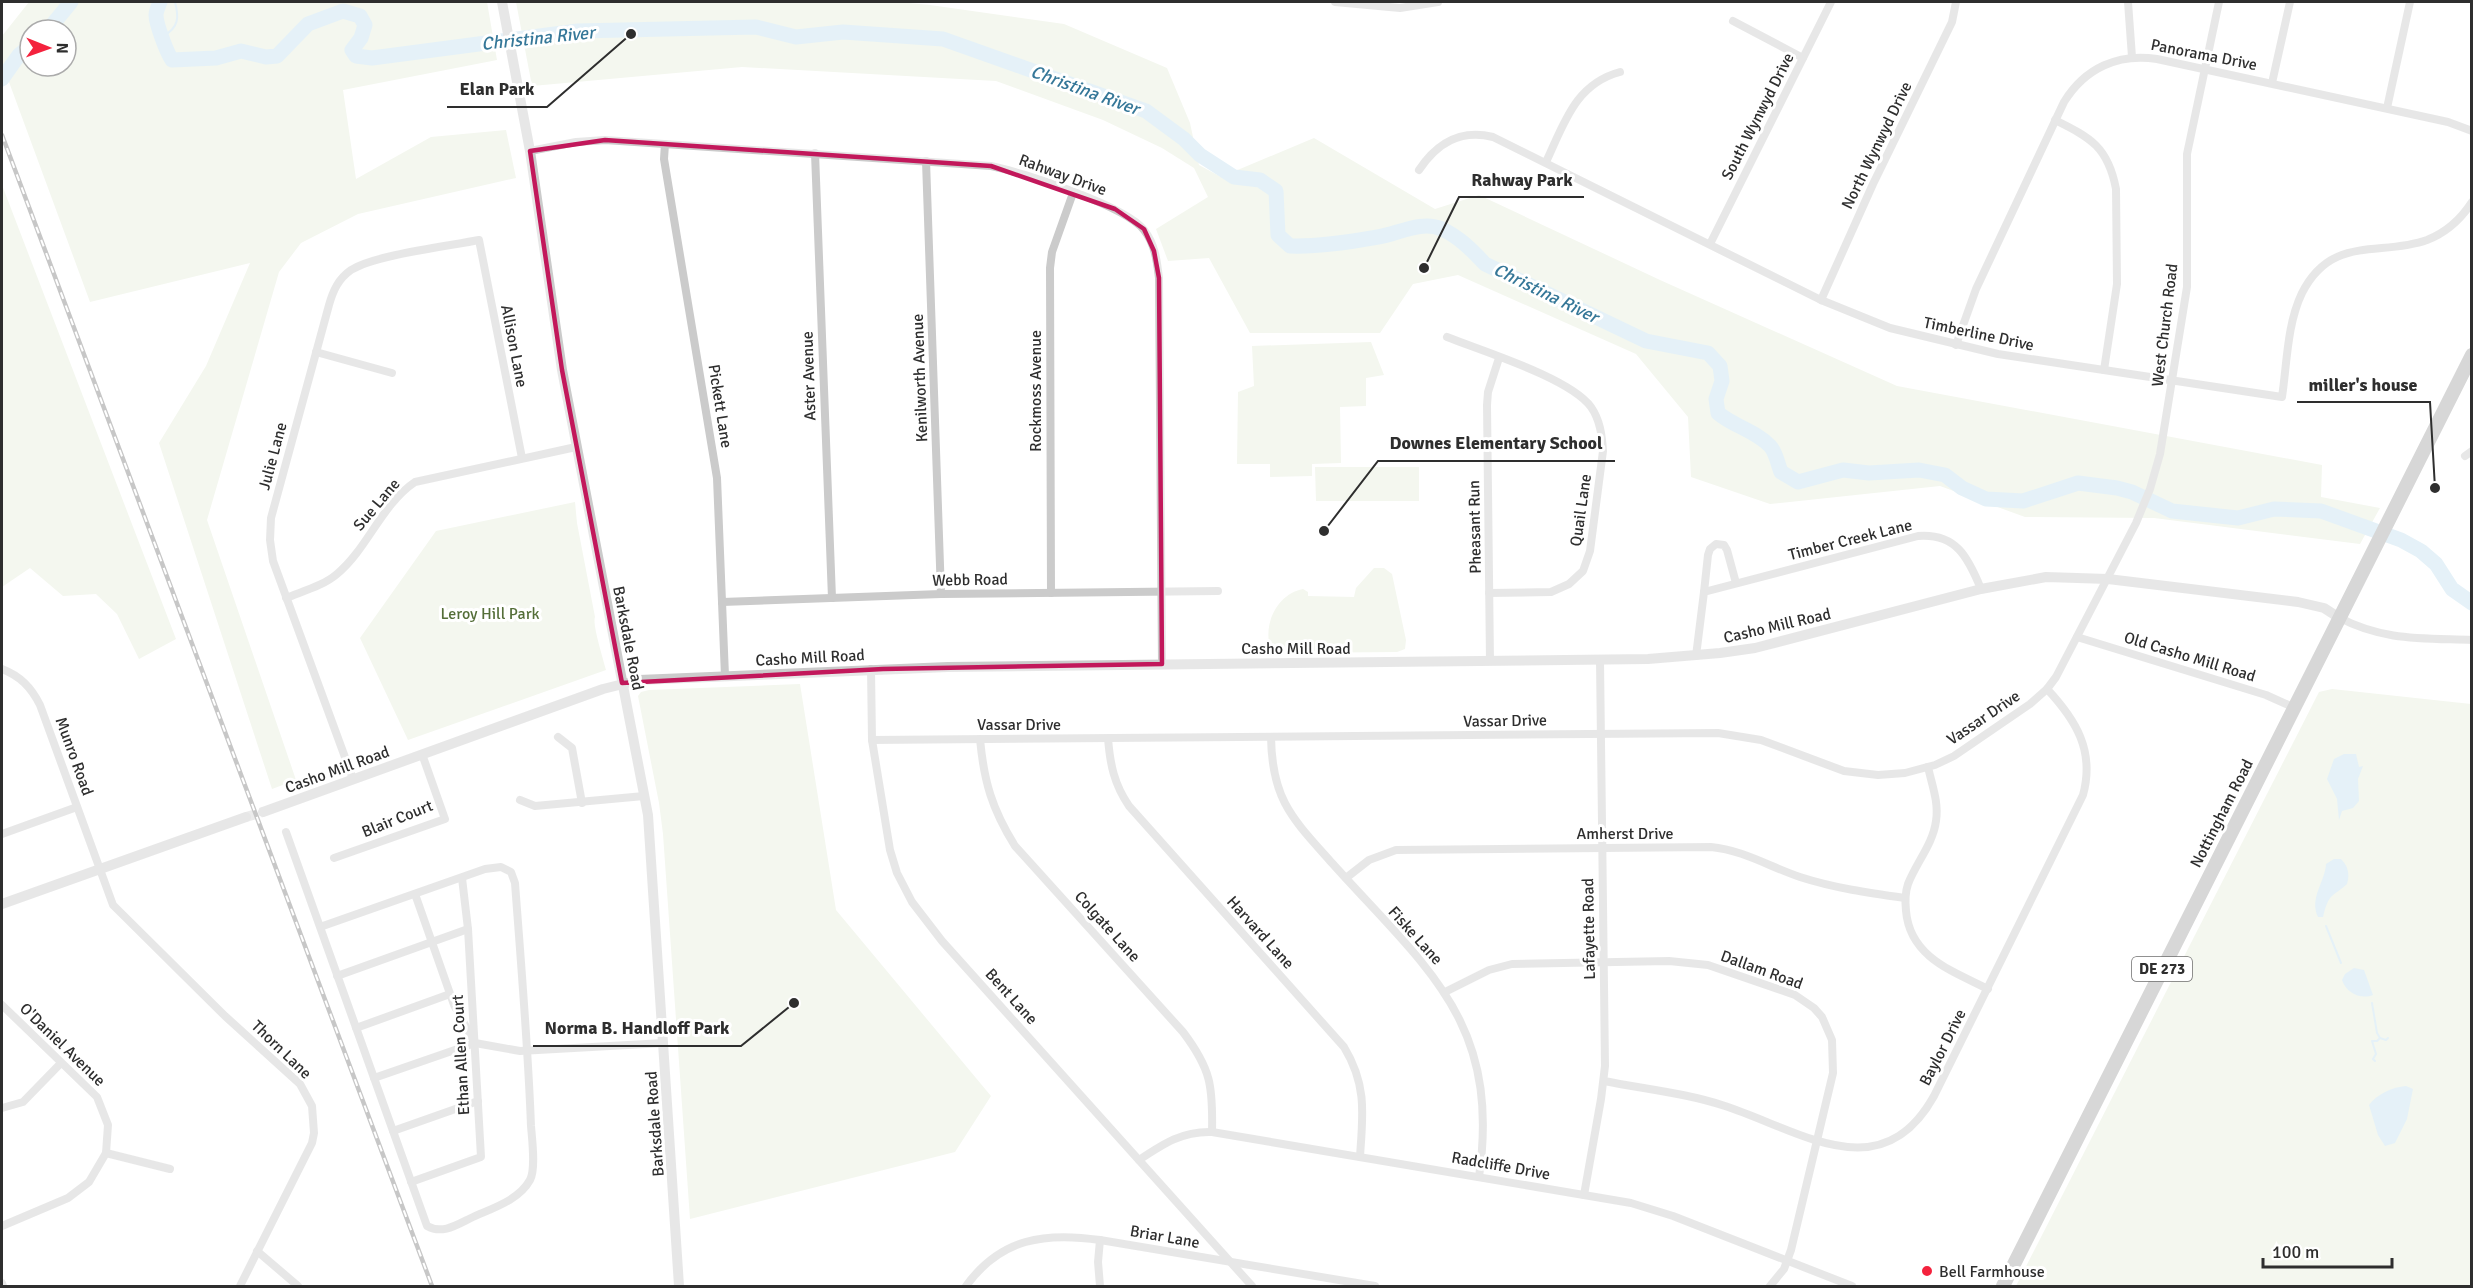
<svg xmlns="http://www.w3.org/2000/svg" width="2473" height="1288" viewBox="0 0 2473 1288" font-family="Signika,sans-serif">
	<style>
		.green { fill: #e6eddb; fill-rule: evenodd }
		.water { fill: #c5e1ef }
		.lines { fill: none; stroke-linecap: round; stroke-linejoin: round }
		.stream { stroke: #c5e1ef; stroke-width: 2 }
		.river { stroke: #c5e1ef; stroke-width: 15 }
		.tertiary-tunnel { stroke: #d5d5d5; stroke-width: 10; stroke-dasharray: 10 5; stroke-linecap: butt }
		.minor { stroke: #cbcbcb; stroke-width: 8 }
		.tertiary { stroke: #cbcbcb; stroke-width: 10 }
		.primary { stroke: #a6a6a6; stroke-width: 14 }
		.rail-casing { stroke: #838383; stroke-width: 4.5 }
		.rail { stroke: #fff; stroke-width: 2; stroke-dasharray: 7; stroke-linecap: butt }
		.marked { fill: none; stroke: #c2185b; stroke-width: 4.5; stroke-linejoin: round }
		.poi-dot { fill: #f4223d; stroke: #fff; stroke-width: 2 }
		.labels { text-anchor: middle; stroke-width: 6; stroke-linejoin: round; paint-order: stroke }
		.shield { fill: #fff; stroke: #6d6d6d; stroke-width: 1.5 }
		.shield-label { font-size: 15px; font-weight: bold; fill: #2e2e2e }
		.street-label { font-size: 16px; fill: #2e2e2e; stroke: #fff }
		.park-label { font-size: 16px; fill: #546e38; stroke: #fff }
		.poi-label { font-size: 16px; fill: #2e2e2e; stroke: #fff; text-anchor: start }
		.water-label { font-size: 18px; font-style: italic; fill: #357798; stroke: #fff }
		.leader { fill: none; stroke: #2e2e2e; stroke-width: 2 }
		.callout-dot { fill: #2e2e2e; stroke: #fff; stroke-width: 2 }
		.callout-label { font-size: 18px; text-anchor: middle; font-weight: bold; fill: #2e2e2e; stroke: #fff; stroke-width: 6; stroke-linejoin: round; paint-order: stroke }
	</style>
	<rect width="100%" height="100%" fill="#fff"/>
	<g class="green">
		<path d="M29 2H487L497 60 343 90 356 179 431 137 506 130 516 178 358 214 301 243 279 272 207 520 296 780 272 789 159 443 206 366 250 263 90 302 2 63V36ZM30 30H66V66H30Z"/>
		<polygon points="516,2 898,2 930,5 1064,24 1167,68 1190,123 1199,165 1221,177 1314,138 1435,209 1479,195 1660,280 1897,386 2322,465 2321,497 2380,508 2360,544 2154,518 2025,517 1940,486 1770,504 1691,477 1688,417 1636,354 1458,275 1413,284 1380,333 1250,333 1209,258 1168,261 1156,229 1208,197 1194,168 1162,148 1103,120 996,81 742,67 532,86"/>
		<polygon points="2,185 176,639 139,659 117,614 96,594 63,596 30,568 2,587"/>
		<polygon points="1371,342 1384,375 1366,378 1366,406 1340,407 1341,463 1312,464 1312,476 1270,477 1270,464 1237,464 1238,392 1254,386 1252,346"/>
		<polygon points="1315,467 1419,467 1419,501 1316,501"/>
		<path d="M575 502 577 523 595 617C592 624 603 658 606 670L408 740 360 638 436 531Z"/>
		<path d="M1374 568H1384L1392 574 1406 640 1405 649 1397 652 1278 653 1271 650C1262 625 1277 594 1303 589L1308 592V596L1354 597 1356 588Z"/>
		<polygon points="800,684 836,910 991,1096 955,1152 690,1219 663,834 659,803 638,696 641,692 649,690"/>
		<polygon points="2332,689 2471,704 2471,1286 2016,1286 2319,692"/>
	</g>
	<g class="water">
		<polygon points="2344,754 2356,754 2359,767 2363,766 2358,779 2359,801 2353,808 2342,811 2339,820 2337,799 2327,779 2334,759"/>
		<path d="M2334 859H2341C2348 866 2350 874 2347 884 2331 898 2329 893 2323 917H2318C2309 898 2325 882 2326 864Z"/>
		<path d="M2354 968 2364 970 2373 995C2361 1000 2346 993 2342 980L2345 974Z"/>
		<path d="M2406 1086 2413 1089 2407 1119 2395 1143 2385 1146 2378 1135 2369 1105C2377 1094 2393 1087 2406 1086Z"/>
	</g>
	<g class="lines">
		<g class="stream">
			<path d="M163 36C179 28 179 17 175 2"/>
			<polyline points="2326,926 2341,963"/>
			<polyline points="2372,1003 2377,1033 2380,1038"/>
			<polyline points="2375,1061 2373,1059 2376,1054 2372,1041 2377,1041 2380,1038 2386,1040 2388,1038"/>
		</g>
		<g class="river">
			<path d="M160 2C159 5 156 11 156 15 156 24 167 53 172 60L216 58 241 51 266 57 277 56 308 24 343 11 360 16 365 25 361 38 352 50 356 56 372 58 578 31 756 27 796 37 843 32 943 39 1146 111 1184 139 1200 155 1234 177 1260 180 1276 191 1278 235 1290 246C1318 247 1349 242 1378 237 1398 234 1421 220 1442 229 1459 237 1472 250 1485 264L1646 341 1708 353 1720 366 1722 381 1716 399 1718 413C1733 426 1756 431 1770 446 1776 452 1778 465 1781 472L1798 482 1843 470 1869 473 1919 470 1945 475 1962 488 1986 499 2023 501 2078 483 2117 488 2132 492 2172 511 2238 518 2274 509 2321 511 2401 540 2421 551 2436 564 2452 589 2472 603"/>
			<polyline points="48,30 71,2"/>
			<polyline points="2,79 19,55 30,46"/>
		</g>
		<polyline class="tertiary-tunnel" points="246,817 263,812"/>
		<g class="minor">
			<polyline points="1335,2 1400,8 1438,2"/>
			<polyline points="2128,2 2132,57"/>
			<polyline points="1733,21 1803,58"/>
			<polyline points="2272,83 2290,2"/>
			<polyline points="2387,108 2410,2"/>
			<path d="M2055 120C2091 138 2108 147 2116 189L2117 284 2104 370"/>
			<polyline points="665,144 664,159 717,478 725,676"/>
			<path d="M530 151 576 142 605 140 991 166C1022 172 1126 206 1144 230 1155 244 1157 261 1159 278L1162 664"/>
			<polyline points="815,153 832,598"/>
			<polyline points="926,161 941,594"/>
			<path d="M1546 162C1564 124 1575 84 1620 72"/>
			<path d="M1419 170C1437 143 1460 129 1493 137L1821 300 1890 328 1998 354 2282 397C2287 364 2287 324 2302 293 2332 234 2380 257 2427 240 2445 233 2461 219 2472 202"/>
			<polyline points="1710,244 1831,2"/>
			<polyline points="1821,300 1873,184 1952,22 1956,2"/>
			<path d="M1447 337C1482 351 1570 378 1591 407 1600 420 1602 435 1603 451L1590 551 1583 571 1569 584 1551 592 1489 593"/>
			<path d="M1956 345 1976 289 2064 102C2085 68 2118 53 2157 59L2448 122 2472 131"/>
			<polyline points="316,352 392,373"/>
			<polyline points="2465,456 2472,451"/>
			<polyline points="1704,592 1708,555 1710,549 1716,544 1724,545 1727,550 1736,583"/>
			<polyline points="1051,593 1050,268 1052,252 1073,193"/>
			<path d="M286 598C303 591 323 586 337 574 368 548 381 505 415 482L576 447"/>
			<polyline points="722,602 941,594 1218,591"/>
			<path d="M2338 617C2383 641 2422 638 2472 640"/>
			<polyline points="2077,637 2266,695 2293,707"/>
			<path d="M1696 656 1704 592 1918 536C1956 533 1968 557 1981 589"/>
			<polyline points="1490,661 1487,405 1488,392 1499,358"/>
			<path d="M2 669C20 676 31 687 40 705L113 905 225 1016 300 1084 312 1106 314 1133 312 1143 240 1286"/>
			<polyline points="871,669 872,740 890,850 897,873 912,902 942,941 1252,1286"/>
			<polyline points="558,737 572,748 582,803"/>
			<path d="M1271 737C1272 800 1292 818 1332 863 1427 969 1501 1021 1479 1177"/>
			<path d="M1108 738C1110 764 1114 784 1129 806L1344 1047C1367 1085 1363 1114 1360 1156"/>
			<path d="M980 739C984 782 992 809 1015 846L1183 1032C1211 1069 1213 1086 1212 1132"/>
			<polyline points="872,740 1718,733 1761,740 1844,771 1878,775 1905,773 1935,765 1954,756 2030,704 2047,689 2056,677 2136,523 2150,489 2160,454 2187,287 2187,154 2219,2"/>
			<path d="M1928 767C1932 785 1939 803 1936 821 1933 844 1916 863 1908 884 1905 893 1905 902 1906 911 1910 957 1952 971 1988 989"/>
			<path d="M353 779 273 561 270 540 271 518 329 305C333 291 338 279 351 270 374 255 449 246 479 240L522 458"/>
			<polyline points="520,800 535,806 644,796"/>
			<path d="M286 832 427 1226C443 1235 458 1224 473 1217 493 1208 519 1200 530 1180 536 1169 532 1139 531 1126 528 1045 521 964 515 883L511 872 501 867 485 869 320 927"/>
			<polyline points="2,834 77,807"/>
			<polyline points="334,858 445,819 422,754"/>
			<path d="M1346 878 1369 860 1396 850 1711 847C1743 850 1770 867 1800 877 1834 888 1869 893 1905 898"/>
			<polyline points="415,894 454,1005 475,1043 520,1051 664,1043"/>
			<polyline points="337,976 468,929"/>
			<polyline points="1445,992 1489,970 1512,964 1669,961 1708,965 1795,995 1814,1008 1822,1017 1832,1040 1833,1073 1791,1250 1784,1269 1770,1286"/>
			<polyline points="2,1005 97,1097 108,1125 106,1153 89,1182 68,1198 2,1226"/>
			<polyline points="356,1028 450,994"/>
			<polyline points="374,1078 475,1043"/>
			<path d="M1604 1081C1644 1089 1686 1093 1725 1106 1799 1130 1881 1191 1934 1096L2083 795C2095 751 2076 720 2047 689"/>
			<polyline points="2,1108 23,1102 61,1063"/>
			<polyline points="393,1131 478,1101"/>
			<polyline points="106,1153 170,1169"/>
			<path d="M1139 1160C1163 1144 1182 1131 1212 1132L1631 1203 1673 1216 1852 1286"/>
			<polyline points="411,1182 481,1157 468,929 462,878"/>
			<polyline points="1584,1195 1601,1099 1605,1066 1600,661"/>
			<polyline points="1100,1240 1098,1262 1100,1286"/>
			<polyline points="257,1251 298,1286"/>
			<polyline points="2,1283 3,1286"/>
			<path d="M966 1286C1001 1238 1045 1232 1100 1240L1375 1286"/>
		</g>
		<g class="tertiary">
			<polyline points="502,2 530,151 562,370 648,815 679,1286"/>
			<polyline points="263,812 603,689 639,680 948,667 1648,659 1720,653 1755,648 1981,589 2046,577 2108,579 2298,602 2324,608 2338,617"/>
			<polyline points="2,904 246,817"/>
		</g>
		<polyline class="primary" points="2003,1286 2472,355"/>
		<g class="rail-casing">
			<polyline id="rail" points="2,135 432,1286"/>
		</g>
		<use href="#rail" class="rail"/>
	</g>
	<path d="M0 0H2473V1288H0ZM605 140 991 166 1115 209 1144 229 1154 251 1159 278 1162 664 883 669 622 683 562 370 530 151Z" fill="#fff" fill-opacity=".55" fill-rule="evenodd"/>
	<path class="marked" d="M605 140 991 166 1115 209 1144 229 1154 251 1159 278 1162 664 883 669 622 683 562 370 530 151Z"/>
	<circle class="poi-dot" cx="1927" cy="1271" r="6"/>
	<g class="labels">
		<rect class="shield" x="2132" y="957" width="60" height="24" rx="4.5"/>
		<g class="shield-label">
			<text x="2162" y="974">DE 273</text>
		</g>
		<g class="street-label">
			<text transform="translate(2204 54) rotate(11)" y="6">Panorama Drive</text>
			<text transform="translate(1757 116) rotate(-63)" y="6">South Wynwyd Drive</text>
			<text transform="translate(1876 145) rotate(-64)" y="6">North Wynwyd Drive</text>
			<text transform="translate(1063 174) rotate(20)" y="6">Rahway Drive</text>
			<text transform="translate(2164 325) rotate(-83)" y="6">West Church Road</text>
			<text transform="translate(1979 333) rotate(12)" y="6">Timberline Drive</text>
			<text transform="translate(515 346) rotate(79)" y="6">Allison Lane</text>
			<text transform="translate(808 376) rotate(-92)" y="6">Aster Avenue</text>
			<text transform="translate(919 378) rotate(-92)" y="6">Kenilworth Avenue</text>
			<text transform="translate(1035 391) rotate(-90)" y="6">Rockmoss Avenue</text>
			<text transform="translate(721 406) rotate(81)" y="6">Pickett Lane</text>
			<text transform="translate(272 456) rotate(-75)" y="6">Julie Lane</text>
			<text transform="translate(376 504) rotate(-50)" y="6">Sue Lane</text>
			<text transform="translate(1580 510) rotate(-82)" y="6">Quail Lane</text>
			<text transform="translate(1474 527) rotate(-91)" y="6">Pheasant Run</text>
			<text transform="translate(1850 539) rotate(-14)" y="6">Timber Creek Lane</text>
			<text transform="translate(970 579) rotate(-1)" y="6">Webb Road</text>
			<text transform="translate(1777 625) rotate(-13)" y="6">Casho Mill Road</text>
			<text transform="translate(629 638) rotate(79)" y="6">Barksdale Road</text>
			<text x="1296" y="654">Casho Mill Road</text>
			<text transform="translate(2190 656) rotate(17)" y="6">Old Casho Mill Road</text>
			<text transform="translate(810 657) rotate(-3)" y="6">Casho Mill Road</text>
			<text transform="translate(1983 717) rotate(-34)" y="6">Vassar Drive</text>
			<text transform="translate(1505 720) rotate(-1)" y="6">Vassar Drive</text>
			<text x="1019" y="730">Vassar Drive</text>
			<text transform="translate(75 756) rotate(70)" y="6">Munro Road</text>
			<text transform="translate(337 769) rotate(-20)" y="6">Casho Mill Road</text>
			<text transform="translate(2221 813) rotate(-63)" y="6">Nottingham Road</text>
			<text transform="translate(397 818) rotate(-22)" y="6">Blair Court</text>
			<text x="1625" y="839">Amherst Drive</text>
			<text transform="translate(1108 926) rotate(48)" y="6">Colgate Lane</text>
			<text transform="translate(1588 929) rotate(-91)" y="6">Lafayette Road</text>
			<text transform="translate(1261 932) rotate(48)" y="6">Harvard Lane</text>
			<text transform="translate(1416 935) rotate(48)" y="6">Fiske Lane</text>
			<text transform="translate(1762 969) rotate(20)" y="6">Dallam Road</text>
			<text transform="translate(1012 996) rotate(48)" y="6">Bent Lane</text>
			<text transform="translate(63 1044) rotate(44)" y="6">O'Daniel Avenue</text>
			<text transform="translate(1942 1047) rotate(-63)" y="6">Baylor Drive</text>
			<text transform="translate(282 1049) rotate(44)" y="6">Thorn Lane</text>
			<text transform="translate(460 1055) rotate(-93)" y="6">Ethan Allen Court</text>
			<text transform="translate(654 1124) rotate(-94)" y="6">Barksdale Road</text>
			<text transform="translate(1501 1165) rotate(10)" y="6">Radcliffe Drive</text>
			<text transform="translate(1165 1236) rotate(10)" y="6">Briar Lane</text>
		</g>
		<g class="park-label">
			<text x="490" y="619">Leroy Hill Park</text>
		</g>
		<g class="poi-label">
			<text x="1939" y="1277">Bell Farmhouse</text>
		</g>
		<g class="water-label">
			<text transform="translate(538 38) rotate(-6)" y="6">Christina River</text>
			<text transform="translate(1085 90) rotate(20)" y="6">Christina River</text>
			<text transform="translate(1546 293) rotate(26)" y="6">Christina River</text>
		</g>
	</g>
	<path class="leader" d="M631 34L547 107H447M1424 268L1459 197H1584M2435 488L2430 402H2297M1324 531L1378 461H1615M794 1003L741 1046H533"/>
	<g class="callout-dot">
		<circle cx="631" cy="34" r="6"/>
		<circle cx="1424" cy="268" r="6"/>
		<circle cx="2435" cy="488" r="6"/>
		<circle cx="1324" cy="531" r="6"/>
		<circle cx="794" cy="1003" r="6"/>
	</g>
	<g class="callout-label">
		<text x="497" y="95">Elan Park</text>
		<text x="1522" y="186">Rahway Park</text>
		<text x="2363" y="391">miller's house</text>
		<text x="1496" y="449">Downes Elementary School</text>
		<text x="637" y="1034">Norma B. Handloff Park</text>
	</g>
	<rect width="2473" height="1288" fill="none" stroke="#2e2e2e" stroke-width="6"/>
	<g transform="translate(48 48) rotate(91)"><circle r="28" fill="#ffffff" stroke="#ababab" stroke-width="1.5"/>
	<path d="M0-4.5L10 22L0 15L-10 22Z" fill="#f4223d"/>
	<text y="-9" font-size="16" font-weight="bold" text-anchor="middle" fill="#2e2e2e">N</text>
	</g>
	<path d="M2263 1258v9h129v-9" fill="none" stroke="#2e2e2e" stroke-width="3"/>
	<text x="2272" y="1258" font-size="18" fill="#2e2e2e" stroke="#ffffff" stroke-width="4.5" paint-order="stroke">100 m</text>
</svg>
